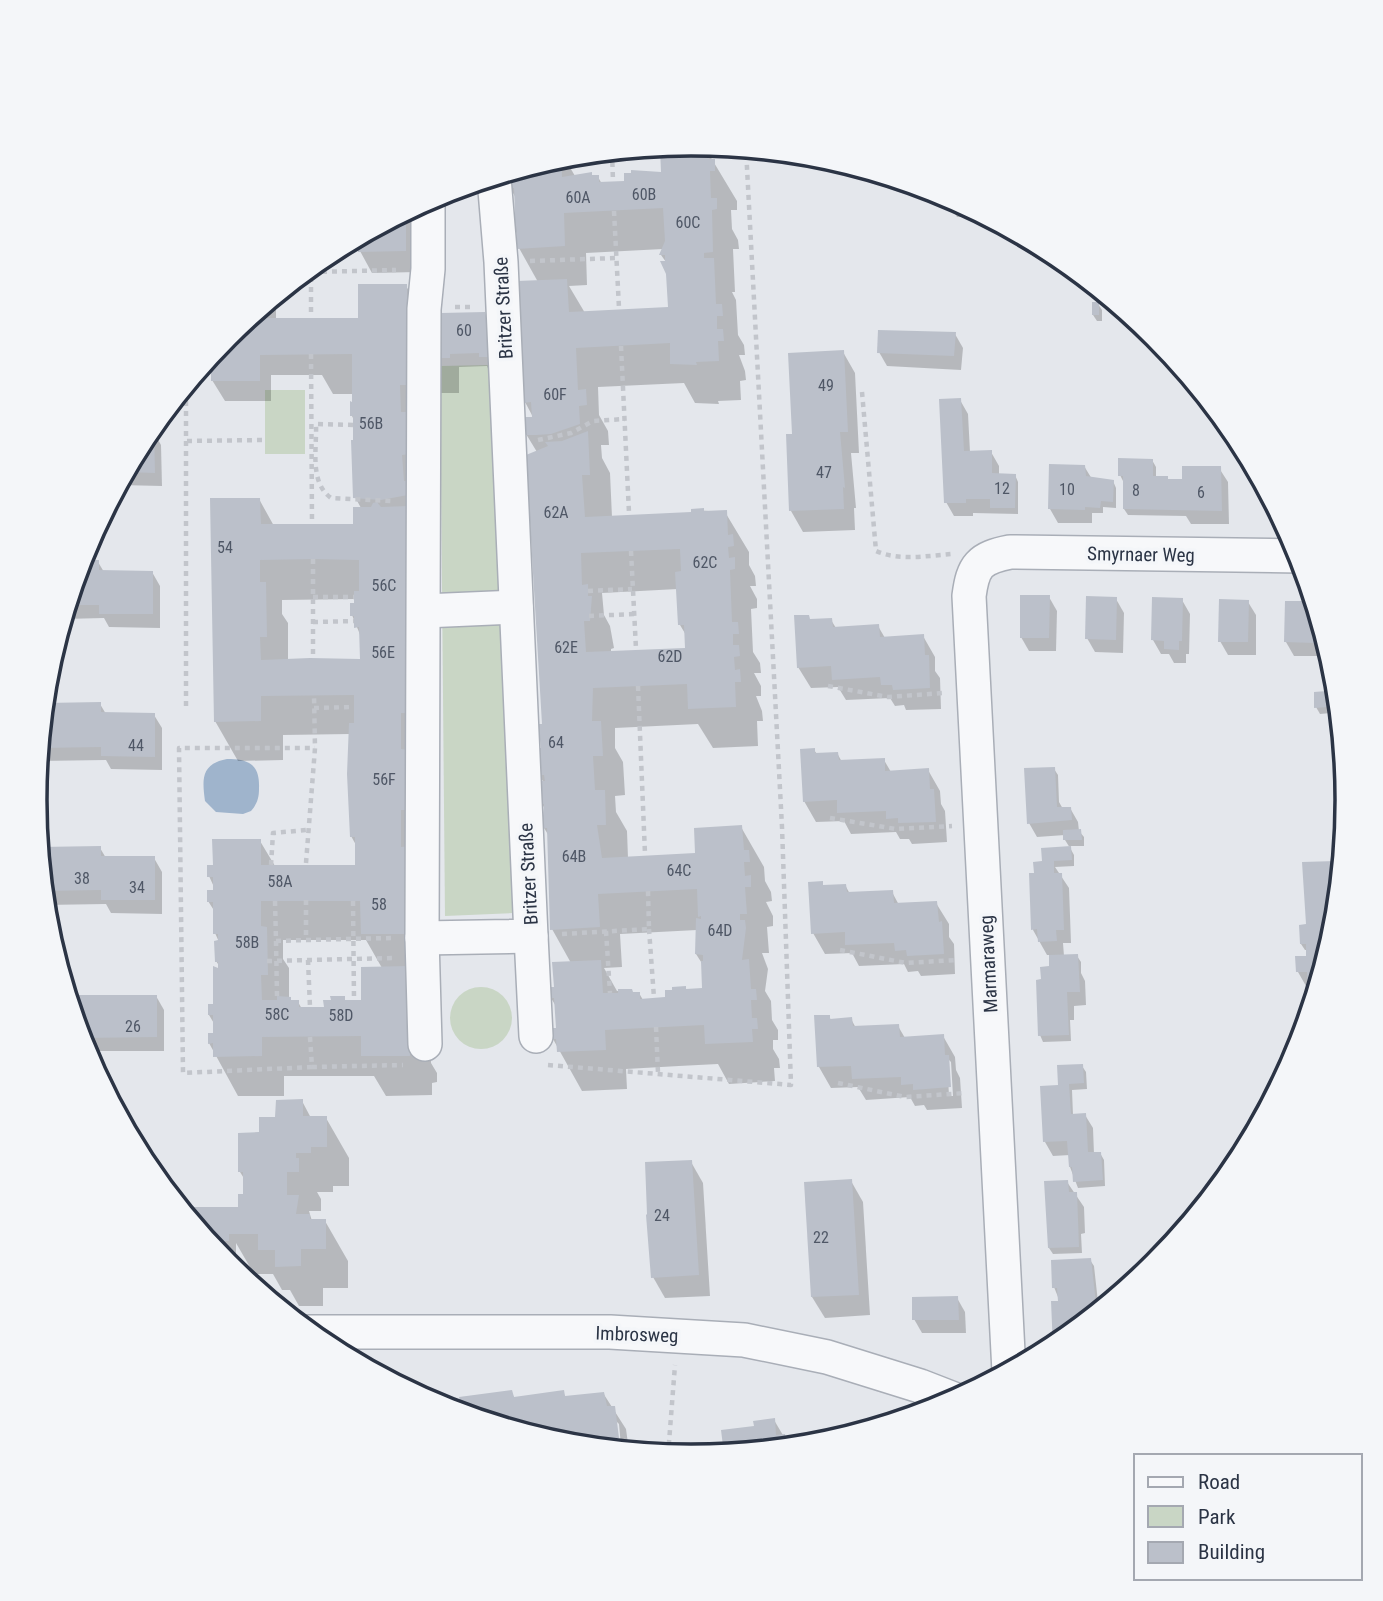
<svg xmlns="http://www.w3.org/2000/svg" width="1383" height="1601" viewBox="0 0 1383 1601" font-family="'Roboto Condensed',sans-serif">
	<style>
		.green { fill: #c9d6c5 }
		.water { fill: #9fb4cc }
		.shadow { fill: #0003; fill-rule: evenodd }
		.building { fill: #bbc0ca; fill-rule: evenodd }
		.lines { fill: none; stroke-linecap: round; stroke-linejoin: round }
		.minor-casing { stroke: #a9aeb7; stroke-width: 36 }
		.path { stroke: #c2c5cb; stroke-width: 4.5; stroke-dasharray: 5 5; stroke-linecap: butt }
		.minor { stroke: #f7f8fa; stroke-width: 33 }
		.labels { text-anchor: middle; stroke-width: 7; stroke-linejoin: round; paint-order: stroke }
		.number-label { font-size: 16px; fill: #4f5766 }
		.street-label { font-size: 19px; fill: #2b3445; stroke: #f4f6f9 }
		.rim { fill: none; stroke: #2b3445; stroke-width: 3.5 }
	</style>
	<rect width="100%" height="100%" fill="#e4e7ec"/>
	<g class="green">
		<polygon points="493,365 513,913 445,916 440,366"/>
		<rect x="265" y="390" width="40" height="64"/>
		<circle cx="481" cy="1018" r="31"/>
	</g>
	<path class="water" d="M227 759C250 759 260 765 259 789 259 798 257 804 251 811L243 814 216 812 205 801C202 779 201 764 227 759Z"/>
	<g class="shadow">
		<path d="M707 151 737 201V210H731L732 229 738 240 739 249H733L735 292H732L736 300 738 335 744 345 745 355H739L745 371 746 380 740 381 741 400 718 401 719 404 695 403 684 383 598 387 599 415 608 431 609 445H601L602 458 610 473 612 517 693 513V510L725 512 749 552V565L755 576 756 586H750L757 599V608L751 609 753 652 760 663 761 673H754L761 686V696H756L762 711 763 721H757L758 746 713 748 698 724 615 728V748L623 762 625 795 615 796 616 812 627 831 628 858 697 854 741 827 764 867 765 881 771 892 772 901 766 902 773 916V926L767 927 769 953H762L768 969 765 991 771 1001 772 1020 778 1030V1040H773V1049L779 1059 780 1068H774L775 1081 729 1084 718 1064 679 1066 626 1069 627 1089 582 1091 553 1039 558 1030 557 1008 551 998 571 963 552 929 549 836 544 828 545 809 542 804 544 783 539 775 544 726 537 452 526 434 533 417 525 402 495 370 489 371 487 366 459 367V393H430L431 1063 437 1073V1082L432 1083V1095L386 1096 374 1076H284V1096H238L209 1043 215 1034V1025L209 1015 215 1005 220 967 216 961 219 942 215 933V912L208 901 214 892V887L209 876 214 866 260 841 275 866H357L356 845 351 836 350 734 283 735V760L238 761 215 721 259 499 274 526 355 525 361 508 355 497 354 420 352 416 354 394H333L322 375H271V401H225L212 380V355L228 336 276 296V320L360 319 406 286 426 319 487 318 538 282 519 248 518 235 512 224 517 215 516 198 510 188 515 178V171L564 157 575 176 598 177 602 184 626 183 663 174ZM663 249 661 255 666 262 669 309 585 313 569 286 587 285 586 253ZM678 589 680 625 686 635V649L611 653V649L614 648 610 626 604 615 602 593ZM355 599 352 615 361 637V661H288V623L282 614V600ZM697 930 696 954 703 965 704 990 687 991 685 988 667 999 643 1000 639 993 633 994 631 990 617 991 604 968 622 967 620 934ZM283 940H366L382 968 362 1002H346L344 998 325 1009H302L298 1002H292L289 998V968L283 959Z"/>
		<polygon points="953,199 962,204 961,217 957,217 953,210"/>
		<polygon points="417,206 418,272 372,273 360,251 359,239 356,239"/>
		<polygon points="1098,304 1102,310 1102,321 1097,321 1093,315"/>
		<polygon points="955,334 963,348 961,370 887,366 879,352"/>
		<polygon points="843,352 855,373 859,453 851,453 856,508 854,508 855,530 803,532 791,511 794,435"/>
		<polygon points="960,400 968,414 970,452 991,452 999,466 999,475 1015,475 1018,482 1018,514 973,513 973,516 954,516 946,502"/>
		<polygon points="150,431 153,431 161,445 162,486 119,485"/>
		<polygon points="1152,460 1156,467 1156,478 1183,481 1219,468 1228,482 1229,524 1191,524 1186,516 1128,515 1124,509 1124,483 1120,475"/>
		<polygon points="1084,466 1092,479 1113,481 1116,488 1116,508 1103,507 1103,513 1092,513 1092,523 1058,523 1050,509"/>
		<polygon points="81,562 98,562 104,572 152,572 160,586 160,628 109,627 104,618 64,619"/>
		<polygon points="1049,597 1057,611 1056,651 1029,651 1021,637"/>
		<polygon points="1116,599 1124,613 1123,653 1095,652 1087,638"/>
		<polygon points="1182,600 1190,614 1189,654 1186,654 1186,663 1174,663 1169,654 1161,654 1153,640"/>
		<polygon points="1248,602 1256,615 1256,655 1228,655 1220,641"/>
		<polygon points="1287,602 1314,603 1322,629 1322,656 1294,656 1286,642"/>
		<polygon points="831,620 836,628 878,626 885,638 923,636 935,657 935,671 940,678 941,709 906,710 904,705 895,706 890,698 846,700 838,687 811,688 798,667 811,621"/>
		<polygon points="1326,693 1330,699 1331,713 1320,714 1316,707"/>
		<polygon points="100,704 106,714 154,715 162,728 162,770 111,769 106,760 39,761 44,705"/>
		<polygon points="814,750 817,754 837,753 842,762 884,760 891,772 928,770 940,791 941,804 945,811 947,842 912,844 909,839 900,839 896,832 851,834 844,821 816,822 804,801"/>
		<polygon points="1054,769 1058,775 1059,802 1063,809 1070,808 1078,822 1079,831 1084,837 1084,846 1069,846 1074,855 1074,866 1055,867 1069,888 1071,943 1063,943 1064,956 1077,956 1081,962 1081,973 1085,981 1086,1005 1074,1006 1074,1020 1070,1020 1071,1041 1043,1042 1040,1035 1042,981 1052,968 1050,955 1047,955 1033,930 1036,875 1045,863 1070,848 1065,840 1065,835 1037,837 1029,823"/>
		<polygon points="100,848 106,858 154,858 162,872 162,914 111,913 106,904 45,905 40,849"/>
		<polygon points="1335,863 1339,869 1339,887 1335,929 1310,1011 1309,986 1306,986 1298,972 1308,958 1308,950 1305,950 1301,944"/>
		<polygon points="822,883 824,887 845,885 850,894 892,892 899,905 936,903 949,924 949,937 954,944 955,974 921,976 918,971 908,972 904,964 859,966 852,953 825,954 813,933"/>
		<polygon points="156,996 164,1010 164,1051 85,1051 68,997"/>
		<path d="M829 1016 831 1020 851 1019 856 1028 898 1026 905 1038 943 1036 955 1057 956 1070 960 1078 962 1108 927 1110 924 1105 915 1106 910 1097 866 1100 858 1087 831 1088 819 1067 816 1017ZM947 1058 951 1062 953 1096H949Z"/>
		<polygon points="1082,1066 1086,1072 1087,1089 1072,1090 1073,1115 1085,1115 1093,1128 1094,1154 1100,1153 1104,1160 1105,1186 1078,1188 1070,1167 1070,1155 1053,1156 1045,1142 1060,1086"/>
		<polygon points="302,1101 311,1118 326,1118 349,1158 349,1186 333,1186 333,1192 317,1192 321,1199 321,1211 309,1211 312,1221 325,1221 348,1261 348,1288 323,1288 323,1306 299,1306 290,1290 282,1290 273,1274 254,1274 236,1243 236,1255 219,1255 182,1209 239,1209 245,1196 245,1180 240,1172 261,1134 277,1118"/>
		<polygon points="128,1133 138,1133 161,1173 161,1184 145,1165"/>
		<polygon points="691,1162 703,1183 710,1296 665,1298 653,1277"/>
		<polygon points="851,1181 863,1202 870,1315 825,1318 812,1297 806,1183"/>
		<polygon points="1067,1182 1084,1207 1085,1233 1081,1234 1082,1253 1053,1254 1049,1248"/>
		<polygon points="1090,1260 1094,1266 1099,1311 1055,1347 1053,1303 1060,1302 1054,1287"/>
		<polygon points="957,1298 965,1312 966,1333 922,1333 914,1319"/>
		<path d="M511 1392 515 1399 563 1392 566 1398 603 1393 626 1429 629 1451 563 1444 447 1409ZM615 1420 619 1424 621 1446 618 1447Z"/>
		<polygon points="774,1420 790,1447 726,1454 756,1428"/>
	</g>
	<g class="building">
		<polygon points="660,149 708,149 709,159 715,159 715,171 710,171 711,198 717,198 717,209 712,210 713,252 704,253 704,258 714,258 716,304 722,304 723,316 717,316 717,329 723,329 724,341 718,341 719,361 696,362 697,365 670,364 670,343 576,348 578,390 586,389 587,405 579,406 580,424 551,434 536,435 525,435 524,417 532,417 531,402 523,403 521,351 488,353 488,357 479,357 479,353 450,354 450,358 441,358 441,354 408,354 408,385 400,385 401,412 409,412 410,454 402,455 404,481 408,481 408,495 381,500 353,498 351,440 353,440 353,416 350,416 350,401 352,402 352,354 260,355 260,381 211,381 211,357 228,336 259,310 259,318 358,318 358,284 407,284 408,318 441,317 441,313 485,312 486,316 519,314 517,281 567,279 569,312 668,307 666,274 660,261 665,261 665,255 659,255 665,241 663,208 564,213 565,246 517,249 516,225 510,225 510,213 515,213 514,188 508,188 508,177 513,177 513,172 561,157 562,177 592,172 592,175 599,175 599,182 624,181 624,173 631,173 631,170 661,172"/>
		<polygon points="408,211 412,211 412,222 406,222 406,251 358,252 358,238"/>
		<rect x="1092" y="302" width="7" height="13"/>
		<polygon points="878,330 956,332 954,356 877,353"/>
		<polygon points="844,350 848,432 840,432 845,488 843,487 844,509 789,511 786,434 792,434 788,353"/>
		<polygon points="961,398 964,451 992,450 992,473 1016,474 1015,508 990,508 990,499 966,499 966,503 944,503 939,399"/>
		<polygon points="151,429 154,429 155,473 126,472"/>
		<path d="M588 431 590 475H582L585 517 691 512V509L704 508V511L727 510 728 535 733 534 734 546 728 547 729 558 735 557V569L730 570 732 622H738L739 634H733V645H739L740 656 734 657 735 670 740 669 741 682H735L736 707 688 709 687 684 593 688 592 721H601L603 756H593L595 790H605L606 825H597L602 858 695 853 694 828 742 825 744 850H749L750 862H744L745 876 751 875V887H745L747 914H740V920H745L746 928 742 960 749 959 751 989H756L757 1000H751L752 1018H757L758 1029H752L753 1042 705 1044 704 1025 605 1030 606 1050 557 1052 556 1039H551L550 1028H556L554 998H549L548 987H554L552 962 601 960 603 993H618V989H632L633 992H640V999L665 997V990H672V987L686 986V989L702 988 701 961H703V955L695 954 696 918 701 919V916L698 917 697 889 598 894 600 927 550 930 547 828H542L544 804H540L538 781H545L544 775H537V748H541L538 724H542L526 455 548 446 545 442 562 441ZM680 549 681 571 675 572 678 625H684L685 648 586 652 584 621H590L592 596H588V584L582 585 581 553Z"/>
		<polygon points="1118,458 1153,459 1153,476 1168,476 1168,479 1182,479 1182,466 1221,466 1222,511 1123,509 1123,476 1118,476"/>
		<polygon points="1049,464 1085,465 1086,476 1114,480 1113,502 1101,501 1100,508 1085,507 1085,510 1048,509"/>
		<path d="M210 498H260L261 524H353V507H371L373 503 377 502 381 507 408 506 409 713H401V749L409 750 410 810H401V847L410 846V934H361L360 901H261V926L267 927 268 975H261L262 1000H277V996L291 997V1000H299V1007H324L323 1000H331L330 996H345V1000H361V967L409 966 410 1056H361V1036L262 1037V1056L213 1057V1043L208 1044V1033H213V1015H208V1004H213V966L218 968V962H215L214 941 218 940V934H213V902H207V890H213V877H207V865H213L212 839H261V865H355V837H350L347 774 349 723H354V695L261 696V721L214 722ZM313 559 359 560V591H354V603H350V616H354V628L359 627 360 659 310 658 261 660 260 637H267L266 582H260V560Z"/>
		<polygon points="82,560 99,560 99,570 153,571 153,614 99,614 99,605 68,605"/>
		<polygon points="1020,595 1050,595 1049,638 1020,638"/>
		<polygon points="1086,596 1117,597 1116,640 1085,639"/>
		<polygon points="1152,597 1183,598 1182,641 1179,641 1179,650 1164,649 1164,641 1151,640"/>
		<polygon points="1219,599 1249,600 1248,642 1218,642"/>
		<polygon points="1285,601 1314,601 1315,643 1284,642"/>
		<polygon points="794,615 809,615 810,619 832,618 833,627 879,624 880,637 924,634 925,655 929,655 930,688 893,690 892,685 881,685 880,677 832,680 831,666 797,668"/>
		<polygon points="1327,691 1328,707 1314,708 1314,692"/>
		<polygon points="101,702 101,712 155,713 155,757 101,756 101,747 40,748 45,703"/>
		<polygon points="815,748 815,753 838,752 839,760 885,758 885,771 929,768 930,789 934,789 936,822 898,823 898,818 886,819 886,811 837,813 837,800 803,802 800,749"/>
		<polygon points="1055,767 1057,807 1071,807 1072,820 1027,824 1024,768"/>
		<polygon points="1346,785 1348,801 1346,817 1344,786"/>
		<polygon points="1081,829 1082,840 1063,840 1063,830"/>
		<polygon points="101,846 101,856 155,856 155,900 101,900 101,890 44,891 40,847"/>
		<polygon points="1071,846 1072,860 1054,861 1054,873 1062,873 1064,930 1056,930 1057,941 1038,942 1037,929 1031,930 1029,873 1034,873 1033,862 1042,861 1041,848"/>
		<polygon points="1336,861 1336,917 1332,918 1333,937 1309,1015 1307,972 1296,972 1295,956 1306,956 1306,944 1300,944 1299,925 1306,924 1302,862"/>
		<polygon points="823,881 823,885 846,884 847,892 893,890 894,903 937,901 939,922 942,921 944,954 907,956 906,950 895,951 894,943 845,945 845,932 811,934 808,882"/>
		<polygon points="1078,954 1080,992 1067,992 1069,1035 1038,1036 1036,980 1041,979 1040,967 1049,966 1049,955"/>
		<polygon points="68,995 157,995 157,1037 81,1038"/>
		<polygon points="814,1015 830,1015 830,1019 852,1017 853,1026 899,1024 900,1037 944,1034 945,1055 949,1055 951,1087 913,1090 913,1084 901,1085 901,1077 852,1079 851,1066 817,1067"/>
		<polygon points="1083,1064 1084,1083 1069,1084 1071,1114 1086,1113 1088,1152 1101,1152 1103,1180 1073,1182 1072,1167 1069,1167 1067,1141 1043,1142 1040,1086 1058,1085 1057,1065"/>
		<polygon points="303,1099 303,1116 327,1116 327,1147 311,1147 311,1153 296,1153 296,1158 299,1158 299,1172 287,1172 287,1195 299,1195 296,1214 310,1214 310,1219 326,1219 326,1249 301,1249 301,1266 275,1267 275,1250 258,1250 258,1234 229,1234 229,1241 208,1241 180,1207 238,1207 238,1194 243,1194 243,1172 238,1172 238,1133 259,1132 259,1117 275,1117 276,1100"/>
		<polygon points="128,1131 139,1131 139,1153"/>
		<polygon points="692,1160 699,1275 651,1278 646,1215 647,1214 645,1162"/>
		<polygon points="852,1179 859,1295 811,1297 804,1182"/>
		<polygon points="1068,1180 1069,1192 1077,1192 1079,1247 1048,1248 1044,1181"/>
		<polygon points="1091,1258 1097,1313 1053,1348 1051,1301 1058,1301 1057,1288 1052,1288 1051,1260"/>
		<polygon points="958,1296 959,1320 912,1320 912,1297"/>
		<polygon points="512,1390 514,1397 564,1390 565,1396 604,1392 607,1406 615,1406 619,1438 600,1440 601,1448 588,1447 587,1442 563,1444 561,1440 551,1441 443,1408 461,1405 459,1397"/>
		<polygon points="775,1418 776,1435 785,1434 787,1448 724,1454 721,1430 754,1426 753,1421"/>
	</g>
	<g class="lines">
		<g class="minor-casing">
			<g id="minor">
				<polyline points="428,201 428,269 424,309 422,938 531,936 501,262 494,178"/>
				<polyline points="424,611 516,607"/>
				<polyline points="531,936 536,1036"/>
				<polyline points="422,938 425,1044"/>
				<polyline points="309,1332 610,1332 744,1340 827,1357 920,1386 956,1400"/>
				<path d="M1009 1372 969 596C973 566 979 558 1010 552L1300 556"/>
			</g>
		</g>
		<g class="path">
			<polyline points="612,152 613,181"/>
			<polyline points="614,211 619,308"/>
			<polyline points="530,261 616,258"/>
			<polyline points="311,267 311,316"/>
			<polyline points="312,272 396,270"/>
			<polyline points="455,307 474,307"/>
			<polyline points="621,346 629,513"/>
			<polyline points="311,354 312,523"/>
			<path d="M862 392 876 551C898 561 927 556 951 554"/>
			<path d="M353 425 316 424C317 449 309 482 331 498L392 501"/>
			<polyline points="538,440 571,433 593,421 625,419"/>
			<polyline points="187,441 265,440"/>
			<polyline points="631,551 636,649"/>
			<polyline points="313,559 313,658"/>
			<polyline points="588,591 632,589"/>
			<polyline points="313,597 354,597"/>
			<polyline points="589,616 634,614"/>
			<polyline points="313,622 354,621"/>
			<polyline points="638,686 645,854"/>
			<polyline points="828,686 888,697 943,693"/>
			<polyline points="186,706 186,386"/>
			<polyline points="314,708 354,707"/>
			<polyline points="830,818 896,829 952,826"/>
			<polyline points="306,863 315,748 314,695"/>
			<polyline points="271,865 273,833 307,830"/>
			<polyline points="306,900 306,940 392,938"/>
			<polyline points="275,901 276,941 306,940"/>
			<polyline points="353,901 354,1000"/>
			<polyline points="649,929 654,998"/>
			<polyline points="606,931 610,993"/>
			<polyline points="562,934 649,929 648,891"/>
			<polyline points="276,941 277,996"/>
			<polyline points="840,950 906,963 956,960"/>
			<polyline points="308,960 310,1007"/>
			<polyline points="267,961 394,958"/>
			<polyline points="656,1027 658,1073"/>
			<polyline points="310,1037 312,1067 403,1065"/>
			<polyline points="548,1065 791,1085 782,827 746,149"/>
			<polyline points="312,1067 183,1073 179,748 315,748"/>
			<polyline points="838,1083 905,1097 966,1093"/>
			<polyline points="668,1455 675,1365"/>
		</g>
		<use href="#minor" class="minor"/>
	</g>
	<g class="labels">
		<g class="number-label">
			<text x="644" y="200">60B</text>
			<text x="578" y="203">60A</text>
			<text x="688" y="228">60C</text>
			<text x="464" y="336">60</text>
			<text x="826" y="391">49</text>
			<text x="555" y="400">60F</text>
			<text x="371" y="429">56B</text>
			<text x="824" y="478">47</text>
			<text x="1002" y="494">12</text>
			<text x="1067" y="495">10</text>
			<text x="1136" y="496">8</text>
			<text x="1201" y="498">6</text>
			<text x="556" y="518">62A</text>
			<text x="225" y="553">54</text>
			<text x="705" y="568">62C</text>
			<text x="384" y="591">56C</text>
			<text x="566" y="653">62E</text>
			<text x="383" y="658">56E</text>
			<text x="670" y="662">62D</text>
			<text x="556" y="748">64</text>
			<text x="136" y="751">44</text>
			<text x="384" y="785">56F</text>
			<text x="574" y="862">64B</text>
			<text x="679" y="876">64C</text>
			<text x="82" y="884">38</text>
			<text x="280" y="887">58A</text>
			<text x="137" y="893">34</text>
			<text x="379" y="910">58</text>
			<text x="720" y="936">64D</text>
			<text x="247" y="948">58B</text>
			<text x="277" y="1020">58C</text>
			<text x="341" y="1021">58D</text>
			<text x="133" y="1032">26</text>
			<text x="662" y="1221">24</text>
			<text x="821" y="1243">22</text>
		</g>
		<g class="street-label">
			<text transform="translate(503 308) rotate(-93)" y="7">Britzer Straße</text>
			<text transform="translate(1141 554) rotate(1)" y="7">Smyrnaer Weg</text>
			<text transform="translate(528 874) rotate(-93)" y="7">Britzer Straße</text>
			<text transform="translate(988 964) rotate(-93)" y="7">Marmaraweg</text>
			<text transform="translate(637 1334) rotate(2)" y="7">Imbrosweg</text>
		</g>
	</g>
	<path d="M0 0H1383V1601H0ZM47 800a644 644 0 1 1 1288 0a644 644 0 1 1-1288 0Z" fill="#f4f6f9" fill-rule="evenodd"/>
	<path class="rim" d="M47 800a644 644 0 1 1 1288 0a644 644 0 1 1-1288 0Z"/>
	<rect x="1134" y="1454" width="228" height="126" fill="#f4f6f9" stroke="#a4a8b1" stroke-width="2"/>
	<rect x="1148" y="1477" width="35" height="10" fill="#f7f8fa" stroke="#a4a8b1" stroke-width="2"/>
	<text x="1198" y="1489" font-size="21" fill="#2b3445">Road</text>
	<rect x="1148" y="1506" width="35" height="21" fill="#c9d6c5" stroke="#a4a8b1" stroke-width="2"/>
	<text x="1198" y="1524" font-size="21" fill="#2b3445">Park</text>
	<rect x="1148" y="1542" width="35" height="21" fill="#bbc0ca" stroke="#a4a8b1" stroke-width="2"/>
	<text x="1198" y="1559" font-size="21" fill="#2b3445">Building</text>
</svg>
